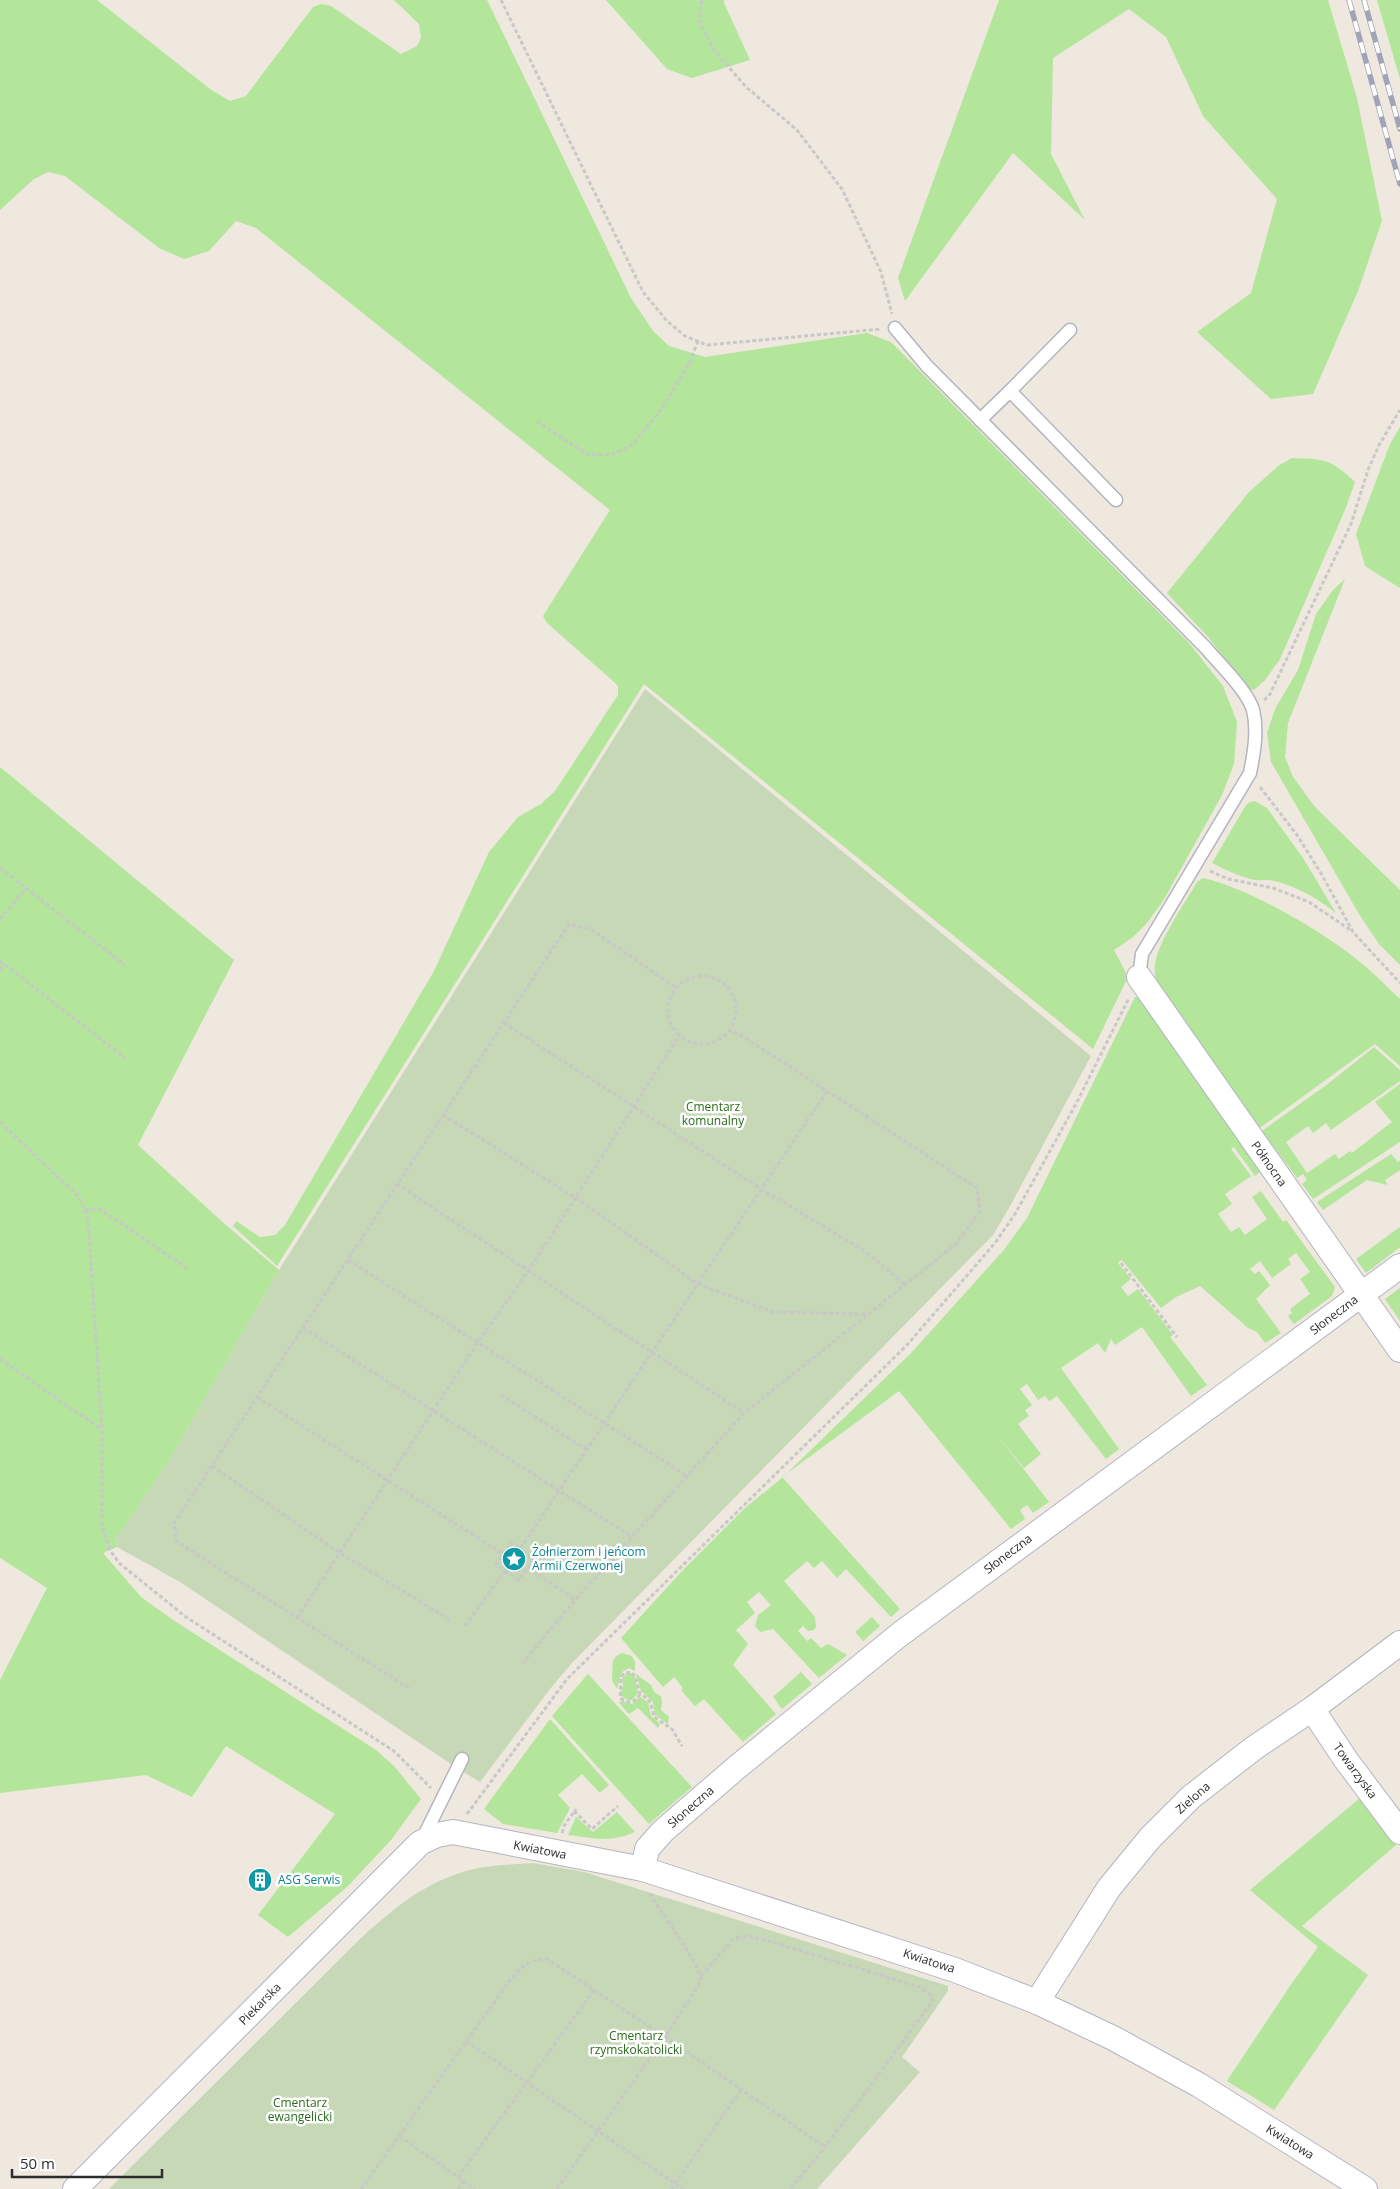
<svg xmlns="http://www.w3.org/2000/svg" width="1400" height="2189" viewBox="0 0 1400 2189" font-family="'Open Sans',sans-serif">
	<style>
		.green { fill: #b3e59b }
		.cemetery { fill: #c6d8b6 }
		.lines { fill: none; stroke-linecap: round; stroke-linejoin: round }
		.lane-casing { stroke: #b3b5c0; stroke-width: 15 }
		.street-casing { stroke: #b3b5c0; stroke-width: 26 }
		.path { stroke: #c8c8c8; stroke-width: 3; stroke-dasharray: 4 2.5; stroke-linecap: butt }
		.lane { stroke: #fff; stroke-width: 12 }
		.street { stroke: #fff; stroke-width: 24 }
		.rail-casing { stroke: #a1a4b7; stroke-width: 5.5 }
		.rail { stroke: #fff; stroke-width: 4; stroke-dasharray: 11; stroke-linecap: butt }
		.labels { text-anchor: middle; stroke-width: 5; stroke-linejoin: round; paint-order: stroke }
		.park-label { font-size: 12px; fill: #296c1a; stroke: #fff }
		.street-label { font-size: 12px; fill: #2d2d2d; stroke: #fff }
		.culture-label { font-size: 12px; fill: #0d838f; stroke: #fff; text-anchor: start }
	</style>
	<rect width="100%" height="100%" fill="#eee8df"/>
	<g class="green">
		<polygon points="0,0 97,0 210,89 230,101 246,96 313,7 321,4 331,6 401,54 417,46 421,38 419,24 394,0 487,0 631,298 653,331 669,346 705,357 867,333 891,342 1189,643 1223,686 1237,722 1234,764 1222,795 1163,901 1147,923 1133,937 1114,950 1128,977 1093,1049 644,684 277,1266 233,1226 236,1221 260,1237 275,1235 285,1225 434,971 489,852 518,817 541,804 555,791 618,695 618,686 613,681 547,623 543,616 610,510 256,228 236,221 209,251 184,259 159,248 65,176 48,172 34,179 0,210"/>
		<polygon points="606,0 724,0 724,3 750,60 692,78 667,69"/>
		<polygon points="999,0 1328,0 1357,98 1382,221 1358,291 1313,394 1271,399 1197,332 1251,293 1277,199 1203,116 1166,37 1129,9 1053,58 1051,154 1085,220 1013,153 905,301 898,278"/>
		<polygon points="1377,0 1400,0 1400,79"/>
		<polygon points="1400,427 1400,588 1365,566 1356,534 1390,444"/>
		<path d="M1292 458C1324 459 1331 459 1355 482L1345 510 1280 659 1265 680 1254 690 1248 689 1209 638 1167 593 1249 492 1278 466Z"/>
		<polygon points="1345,579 1288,723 1285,757 1293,777 1315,807 1400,890 1400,965 1379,944 1359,914 1271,762 1267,733 1275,709 1298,670 1316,614 1333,590"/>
		<polygon points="0,767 234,960 138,1145 227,1226 279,1270 167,1464 116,1539 117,1547 103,1553 141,1597 173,1620 376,1750 394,1766 421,1799 391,1840 348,1886 288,1937 258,1915 335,1814 226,1746 192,1797 146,1775 0,1793 0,1680 47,1588 0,1558"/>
		<path d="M1255 801 1267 808 1303 858 1336 913C1318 899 1297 886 1274 881 1268 879 1261 881 1255 880 1240 877 1226 870 1212 863L1246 805 1250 802Z"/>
		<path d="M1203 878C1246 887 1320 930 1355 958 1371 970 1385 985 1400 999V1066L1375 1044 1257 1130 1158 988C1156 981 1154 973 1155 965 1157 943 1185 903 1197 882Z"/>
		<polygon points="1135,997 1140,998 1261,1171 1255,1176 1234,1147 1231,1149 1251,1176 1225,1194 1232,1204 1218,1214 1231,1232 1239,1227 1245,1235 1267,1219 1252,1197 1261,1191 1283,1222 1286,1220 1335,1287 1332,1296 1294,1324 1288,1316 1292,1313 1290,1309 1310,1294 1300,1279 1310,1272 1296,1253 1288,1259 1291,1264 1272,1278 1260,1261 1250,1269 1255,1274 1259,1271 1270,1285 1256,1299 1281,1333 1265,1343 1257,1332 1248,1328 1200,1286 1176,1297 1161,1308 1122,1260 1118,1263 1131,1279 1121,1287 1128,1296 1138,1289 1173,1335 1170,1337 1207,1385 1191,1396 1142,1327 1115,1345 1111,1339 1105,1353 1098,1343 1061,1368 1119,1449 1106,1459 1057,1396 1049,1401 1045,1396 1038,1400 1027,1384 1020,1389 1032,1405 1025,1410 1029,1416 1018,1424 1041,1454 1024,1468 995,1432 1049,1502 1033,1513 1027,1505 1020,1510 1025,1519 1011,1529 899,1391 782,1477 900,1609 891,1617 846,1569 837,1578 822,1561 814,1568 807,1561 784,1581 815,1617 816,1627 814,1630 808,1631 803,1626 798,1631 807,1641 811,1638 821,1648 828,1644 847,1655 819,1678 773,1629 760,1632 755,1626 758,1615 771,1605 759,1592 747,1602 755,1613 736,1630 748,1644 733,1665 776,1714 743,1742 704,1699 695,1706 681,1690 683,1688 674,1677 663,1687 621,1638 682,1571 745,1508 782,1478 912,1352 1003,1251 1027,1218"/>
		<polygon points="1374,1047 1400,1070 1400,1081 1331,1130 1326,1123 1313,1133 1308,1126 1286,1142 1307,1173 1335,1154 1339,1159 1350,1151 1352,1153 1392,1122 1375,1102 1400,1084 1400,1142 1313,1199 1302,1184 1307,1180 1303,1174 1297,1178 1262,1131 1329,1083"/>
		<polygon points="1391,1154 1398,1162 1400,1160 1400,1170 1385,1180 1388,1185 1367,1180 1323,1210 1317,1202"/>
		<polygon points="1400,1227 1400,1247 1366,1273 1356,1259"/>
		<polygon points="1400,1288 1400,1321 1385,1299"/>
		<polygon points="872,1617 880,1626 863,1641 855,1632"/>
		<path d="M622 1653 632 1656 635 1662V1671L629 1668 622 1672 617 1689 612 1680C614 1668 608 1659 622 1653Z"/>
		<polygon points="801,1672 812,1684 782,1709 773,1697"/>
		<polygon points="627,1673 631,1673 635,1678 638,1693 632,1700 628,1700 620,1695 623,1685 622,1679"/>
		<polygon points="588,1674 692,1787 649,1824 552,1716"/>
		<polygon points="636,1674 651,1685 654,1692 661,1696 662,1702 661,1710 669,1717 668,1724 655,1715 653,1702 641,1691"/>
		<polygon points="640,1697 648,1702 651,1716 660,1724 658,1728 638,1708 629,1714 619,1703 621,1701 632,1704"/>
		<polygon points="550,1719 609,1785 600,1793 582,1774 558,1795 570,1808 557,1833 503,1824 484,1809"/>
		<polygon points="1360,1798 1396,1845 1302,1926 1368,1975 1274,2110 1227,2081 1292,1983 1318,1947 1250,1890"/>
		<path d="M617 1812 635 1832C610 1843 594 1838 568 1835L576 1817 593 1832Z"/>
	</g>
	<g class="cemetery">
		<polygon points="645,689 1091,1056 1009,1208 993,1235 572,1663 550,1689 480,1782 457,1768 180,1582 117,1547 116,1539 167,1464 279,1270"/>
		<path d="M533 1863 584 1872 948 1986V1991L902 2057 920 2072 817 2189H109L362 1937C390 1912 420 1886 457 1874 481 1865 508 1865 533 1863Z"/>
	</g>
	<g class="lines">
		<g class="lane-casing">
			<g id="lane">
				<path d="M895 328 926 365 1206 648C1220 665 1247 690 1253 710 1258 730 1254 753 1250 773L1142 954 1139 977"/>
				<polyline points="1010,391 1070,330"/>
				<polyline points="980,420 1010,391 1116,500"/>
				<polyline points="422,1840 462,1759"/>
			</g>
		</g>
		<g class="street-casing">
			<g id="street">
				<polyline points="1139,977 1400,1350"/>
				<polyline points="1312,1709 1346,1760 1400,1832"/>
				<polyline points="643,1869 647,1849 663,1831 736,1768 899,1635 1400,1266"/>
				<polyline points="1037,2002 1109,1888 1150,1838 1191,1797 1254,1748 1312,1709 1400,1643"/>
				<polyline points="75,2189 420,1843 437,1835 453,1832 643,1869 955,1970 1037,2002 1113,2038 1199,2085 1365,2189"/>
			</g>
		</g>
		<g class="path">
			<polyline points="501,0 643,292 667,321 685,336 707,345 881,329"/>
			<polyline points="702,0 699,21 714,50 746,87 797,130 842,189 881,272 892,314"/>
			<polyline points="537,421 586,454 610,455 632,445 660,411 688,366 698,341"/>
			<polyline points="1264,700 1269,696 1351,524 1368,470 1379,445 1400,410"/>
			<polyline points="1260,787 1297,835 1322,875 1353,932 1400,983"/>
			<polyline points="0,868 125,965"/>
			<polyline points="1210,871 1228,879 1273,888 1309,902 1352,931"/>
			<polyline points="0,919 26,889"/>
			<polyline points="0,961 125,1058"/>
			<polyline points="0,970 4,964"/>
			<circle cx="702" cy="1010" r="34"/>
			<polyline points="504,1023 761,1189 865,1251 905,1285"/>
			<polyline points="443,1115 576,1198 698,1284 773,1312 868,1314"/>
			<polyline points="0,1122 79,1197 88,1219 102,1429 102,1525 110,1550 119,1563 186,1617 394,1751 431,1788"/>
			<polyline points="397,1184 744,1413"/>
			<polyline points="85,1210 100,1209 187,1268"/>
			<polyline points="348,1260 687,1476"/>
			<polyline points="1121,1263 1177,1337"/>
			<polyline points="303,1328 632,1537"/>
			<polyline points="0,1359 101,1429"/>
			<polyline points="501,1395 587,1450"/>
			<polyline points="257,1397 503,1554"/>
			<polyline points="212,1466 340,1553 452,1621"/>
			<polyline points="528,1567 575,1600"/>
			<polyline points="505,1571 519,1580 534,1559 520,1549"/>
			<polyline points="297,1618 478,1342 529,1270 679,1036"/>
			<polyline points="465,1626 505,1571 496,1564 511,1543 520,1549 827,1091"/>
			<polyline points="522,1664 575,1600 744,1413 955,1245 980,1211 977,1188 739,1034 729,1030"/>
			<polyline points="409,1688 177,1542 174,1523 569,924 592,930 675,987"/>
			<path d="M640 1694C635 1703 629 1704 620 1698L621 1678 624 1673 631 1672 635 1676 640 1694 648 1699 651 1704 654 1717 672 1729 682 1746"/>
			<polyline points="574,1811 592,1829 618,1806"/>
			<polyline points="467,1814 567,1679 907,1345 995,1243 1015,1214 1077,1102 1129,998"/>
			<polyline points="562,1833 564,1826 576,1809"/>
			<polyline points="701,1976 733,1939 745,1936 762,1939 920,1987 931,1995 932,2002 825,2147 790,2189"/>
			<polyline points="466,2041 683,2189"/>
			<polyline points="399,2136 475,2189"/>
			<polyline points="458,2177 594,1990"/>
			<path d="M361 2189 510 1980C522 1967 528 1959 547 1959L665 2037 825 2147"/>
			<polyline points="458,2189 464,2181"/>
			<polyline points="557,2189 665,2037 699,1984 701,1976 689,1953 650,1894"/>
			<polyline points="671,2189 741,2090"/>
		</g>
		<use href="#lane" class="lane"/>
		<use href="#street" class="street"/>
		<g class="rail-casing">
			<g id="rail">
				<polyline points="1349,0 1400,184"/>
				<polyline points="1364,0 1400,129"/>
			</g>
		</g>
		<use href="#rail" class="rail"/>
	</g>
	<defs>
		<g id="sight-disc" transform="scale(1.25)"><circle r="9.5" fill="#0f9aa8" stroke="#fff"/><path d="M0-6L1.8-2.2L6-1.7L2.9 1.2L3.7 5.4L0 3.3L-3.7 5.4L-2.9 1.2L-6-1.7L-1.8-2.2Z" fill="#fff"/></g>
		<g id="building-disc" transform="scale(1.25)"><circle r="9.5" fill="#0f9aa8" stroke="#fff"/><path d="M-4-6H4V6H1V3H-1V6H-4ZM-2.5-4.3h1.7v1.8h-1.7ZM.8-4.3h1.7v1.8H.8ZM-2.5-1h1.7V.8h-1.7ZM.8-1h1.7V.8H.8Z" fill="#fff"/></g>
	</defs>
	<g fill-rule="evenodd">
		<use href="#sight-disc" x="514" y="1559"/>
		<use href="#building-disc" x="260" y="1880"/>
	</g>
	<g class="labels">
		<g class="park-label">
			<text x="713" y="1111">Cmentarz<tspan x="713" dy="14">komunalny</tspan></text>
			<text x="636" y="2040">Cmentarz<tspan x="636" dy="14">rzymskokatolicki</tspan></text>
			<text x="300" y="2107">Cmentarz<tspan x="300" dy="14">ewangelicki</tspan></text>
		</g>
		<g class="street-label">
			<text transform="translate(1269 1164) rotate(55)" y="4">Północna</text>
			<text transform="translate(1334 1315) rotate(-37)" y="4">Słoneczna</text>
			<text transform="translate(1008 1554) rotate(-37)" y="4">Słoneczna</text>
			<text transform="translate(1355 1771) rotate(54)" y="4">Towarzyska</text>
			<text transform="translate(1193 1798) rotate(-41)" y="4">Zielona</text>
			<text transform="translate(691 1807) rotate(-41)" y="4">Słoneczna</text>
			<text transform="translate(540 1850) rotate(11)" y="4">Kwiatowa</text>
			<text transform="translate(929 1961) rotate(18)" y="4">Kwiatowa</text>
			<text transform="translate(260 2004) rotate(-45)" y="4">Piekarska</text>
			<text transform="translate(1290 2142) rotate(32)" y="4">Kwiatowa</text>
		</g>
		<g class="culture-label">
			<text x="532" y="1556">Żołnierzom i jeńcom<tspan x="532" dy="14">Armii Czerwonej</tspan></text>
			<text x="278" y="1884">ASG Serwis</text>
		</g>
	</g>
	<path d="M12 2169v8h150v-8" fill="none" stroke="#2d2d2d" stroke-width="2.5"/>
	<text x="20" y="2169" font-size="15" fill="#2d2d2d" stroke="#ffffff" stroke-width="4" paint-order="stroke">50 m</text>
</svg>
